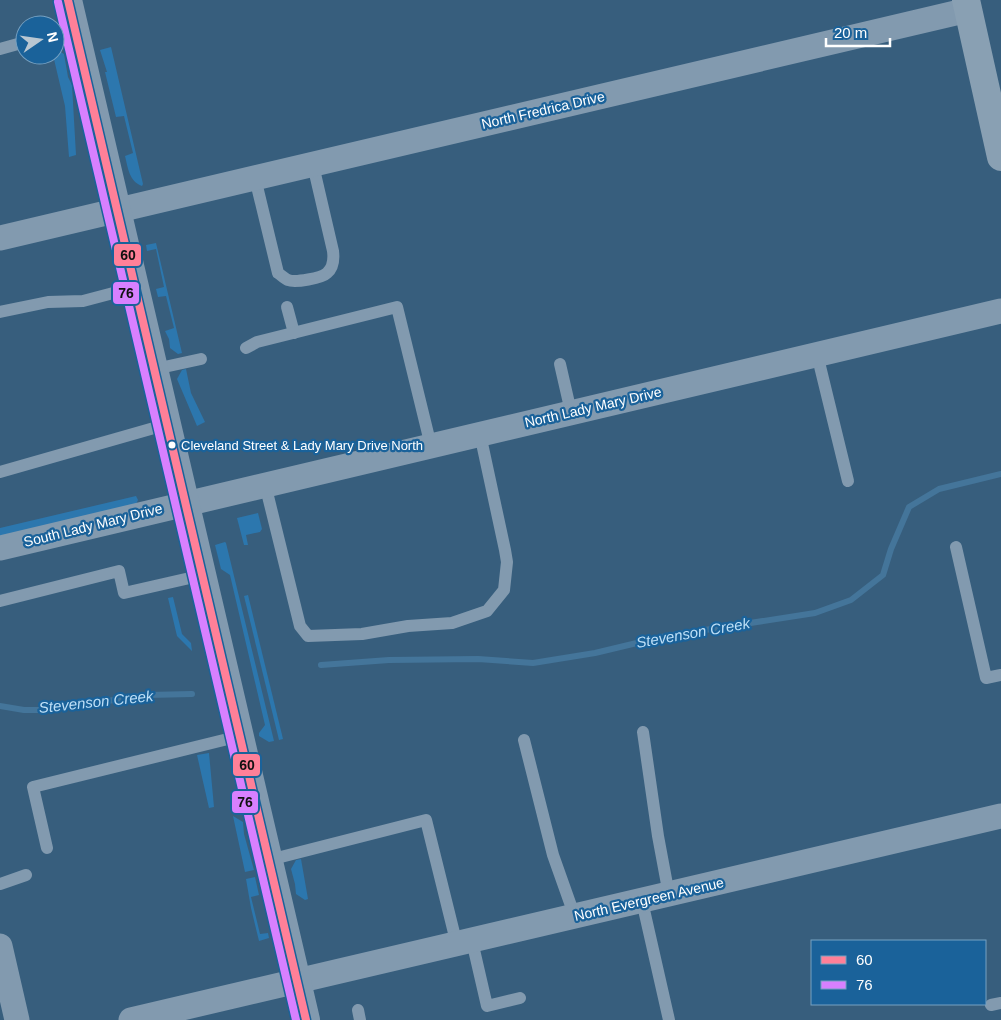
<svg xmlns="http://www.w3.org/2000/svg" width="1001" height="1020" viewBox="0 0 1001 1020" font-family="Arial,sans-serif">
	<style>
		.green { fill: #2c77ae }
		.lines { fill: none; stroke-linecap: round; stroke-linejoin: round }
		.stream { stroke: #44759a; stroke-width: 6 }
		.service { stroke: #829aaf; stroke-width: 12 }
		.minor { stroke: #829aaf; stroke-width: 25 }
		.tertiary { stroke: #829aaf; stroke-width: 28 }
		.secondary { stroke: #89a0b3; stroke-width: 28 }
		.bus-1-casing { stroke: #1a629a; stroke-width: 11 }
		.bus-2-casing { stroke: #1a629a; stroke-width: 11 }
		.bus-1 { stroke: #ff8098; stroke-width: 8 }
		.bus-2 { stroke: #d880ff; stroke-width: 8 }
		.bus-dot { fill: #fff; stroke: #1a629a; stroke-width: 2 }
		.labels { text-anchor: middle; stroke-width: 4.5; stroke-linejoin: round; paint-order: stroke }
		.bus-label { font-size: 13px; fill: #fff; stroke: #1a629a; text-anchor: start }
		.street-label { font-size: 14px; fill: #fff; stroke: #1a629a }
		.water-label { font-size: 15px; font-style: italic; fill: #bddff7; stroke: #1a629a }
		.line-badge { stroke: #1a629a; stroke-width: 2 }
		.pale-badge-label { font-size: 14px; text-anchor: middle; font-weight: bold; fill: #111 }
	</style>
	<rect width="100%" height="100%" fill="#375e7d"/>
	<g class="green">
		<path d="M111 47 143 184 142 186C129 181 128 168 125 156L133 153 124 116 116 117 105 72H107L100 50Z"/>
		<polygon points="55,48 64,54 68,77 72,85 76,155 69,157 65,106 53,55 55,55"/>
		<polygon points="156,243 182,353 178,354 170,348 169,339 165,331 174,328 166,296 158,297 156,289 164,287 156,249 147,251 146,245"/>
		<polygon points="186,369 191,393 205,422 197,426 177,379 182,370"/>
		<polygon points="136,496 138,500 136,504 0,536 0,528"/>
		<polygon points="258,513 262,529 260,532 246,535 248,545 244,545 237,518"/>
		<polygon points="225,542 226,543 274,741 269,742 259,736 259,733 265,725 230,575 221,569 215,545"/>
		<polygon points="248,595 283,739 279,740 244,596"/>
		<polygon points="173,597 182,634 191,643 192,651 177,636 168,598"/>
		<polygon points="209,753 214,807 209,808 197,755"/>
		<polygon points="233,816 243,822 244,834 254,870 245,872"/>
		<polygon points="301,859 308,899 305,900 296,894 295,884 291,869 296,860"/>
		<polygon points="255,877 259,895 251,897 260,934 268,933 269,938 259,941 251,908 246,879"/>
	</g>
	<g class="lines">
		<g class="stream">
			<polyline points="321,665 389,660 478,659 533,663 595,653 666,636 815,613 851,600 883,575 891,549 909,507 939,489 1001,474"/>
			<polyline points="0,706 24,710 46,710 148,695 192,694"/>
		</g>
		<g class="service">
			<polyline points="55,35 75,29"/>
			<polyline points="0,49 25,42"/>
			<path d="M255 178 278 273C281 275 285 279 288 280 295 283 322 278 327 273 334 267 334 259 333 251L313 165"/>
			<polyline points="287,307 294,333"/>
			<polyline points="0,312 48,302 83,301 136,287"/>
			<polyline points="246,348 257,342 397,307 431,446"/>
			<polyline points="817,354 848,481"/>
			<polyline points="560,364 571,412"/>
			<polyline points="155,369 201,359"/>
			<polyline points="0,472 168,424"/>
			<polyline points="265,484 300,626 308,636 362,634 408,626 452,623 487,611 504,590 507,562 505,550 480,434"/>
			<polyline points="956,547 986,678 1001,675"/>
			<polyline points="0,601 119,571 124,593 203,575"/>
			<polyline points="643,732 658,836 669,895"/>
			<polyline points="524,740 553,855 575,917"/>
			<polyline points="47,848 33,787 240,736"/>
			<polyline points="269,860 426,820 457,945"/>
			<polyline points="0,884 26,875"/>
			<polyline points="642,901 669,1020"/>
			<polyline points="472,941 487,1006 520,998"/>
			<polyline points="991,1005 1001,1003"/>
			<polyline points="358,1010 360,1020"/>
		</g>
		<g class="minor">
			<polyline points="0,238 968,10"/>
			<polyline points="0,548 1001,311"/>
			<polyline points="0,946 17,1020"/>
			<polyline points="131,1020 1001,816"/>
		</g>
		<polyline class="tertiary" points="68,0 306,1020"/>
		<polyline class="secondary" points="966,0 1001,157"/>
		<g class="bus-1-casing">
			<polyline id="bus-1" points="68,0 306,1020"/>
		</g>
		<g class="bus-2-casing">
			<polyline id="bus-2" points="58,2 296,1020"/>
		</g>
		<use href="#bus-1" class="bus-1"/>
		<use href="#bus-2" class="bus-2"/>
	</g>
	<circle class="bus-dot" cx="172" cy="445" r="4.5"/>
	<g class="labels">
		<g class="bus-label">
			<text x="181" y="450">Cleveland Street &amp; Lady Mary Drive North</text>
		</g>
		<g class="street-label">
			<text transform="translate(543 110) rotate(-13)" y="5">North Fredrica Drive</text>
			<text transform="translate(593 407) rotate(-13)" y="5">North Lady Mary Drive</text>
			<text transform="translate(93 525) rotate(-14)" y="5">South Lady Mary Drive</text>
			<text transform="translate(649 899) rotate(-13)" y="5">North Evergreen Avenue</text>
		</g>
		<g class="water-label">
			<text transform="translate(693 633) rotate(-10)" y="5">Stevenson Creek</text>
			<text transform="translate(96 702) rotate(-6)" y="5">Stevenson Creek</text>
		</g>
	</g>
	<g class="line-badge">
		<rect x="113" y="243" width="29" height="24" rx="5" fill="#ff8098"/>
		<rect x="112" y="281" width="28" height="24" rx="5" fill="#d880ff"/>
		<rect x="232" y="753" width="29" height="24" rx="5" fill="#ff8098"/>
		<rect x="231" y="790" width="28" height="24" rx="5" fill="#d880ff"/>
	</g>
	<g class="pale-badge-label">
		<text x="128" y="260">60</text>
		<text x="126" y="298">76</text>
		<text x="247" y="770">60</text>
		<text x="245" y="807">76</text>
	</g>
	<rect x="811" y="940" width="175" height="65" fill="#1a629a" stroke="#76a1c2"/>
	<rect x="821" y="956" width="25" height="8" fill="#ff8098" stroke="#76a1c2"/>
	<text x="856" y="965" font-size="15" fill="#ffffff">60</text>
	<rect x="821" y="981" width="25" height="8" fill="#d880ff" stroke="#76a1c2"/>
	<text x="856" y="990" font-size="15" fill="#ffffff">76</text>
	<g transform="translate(40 40) rotate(77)"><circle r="24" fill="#1a629a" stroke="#76a1c2"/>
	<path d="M0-4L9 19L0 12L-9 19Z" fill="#b9c7d2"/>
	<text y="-8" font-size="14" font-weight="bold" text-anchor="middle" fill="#ffffff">N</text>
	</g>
	<path d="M826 38v8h64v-8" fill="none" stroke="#ffffff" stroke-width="2.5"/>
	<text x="834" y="38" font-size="15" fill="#ffffff" stroke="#1a629a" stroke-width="4" paint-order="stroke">20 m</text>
</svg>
